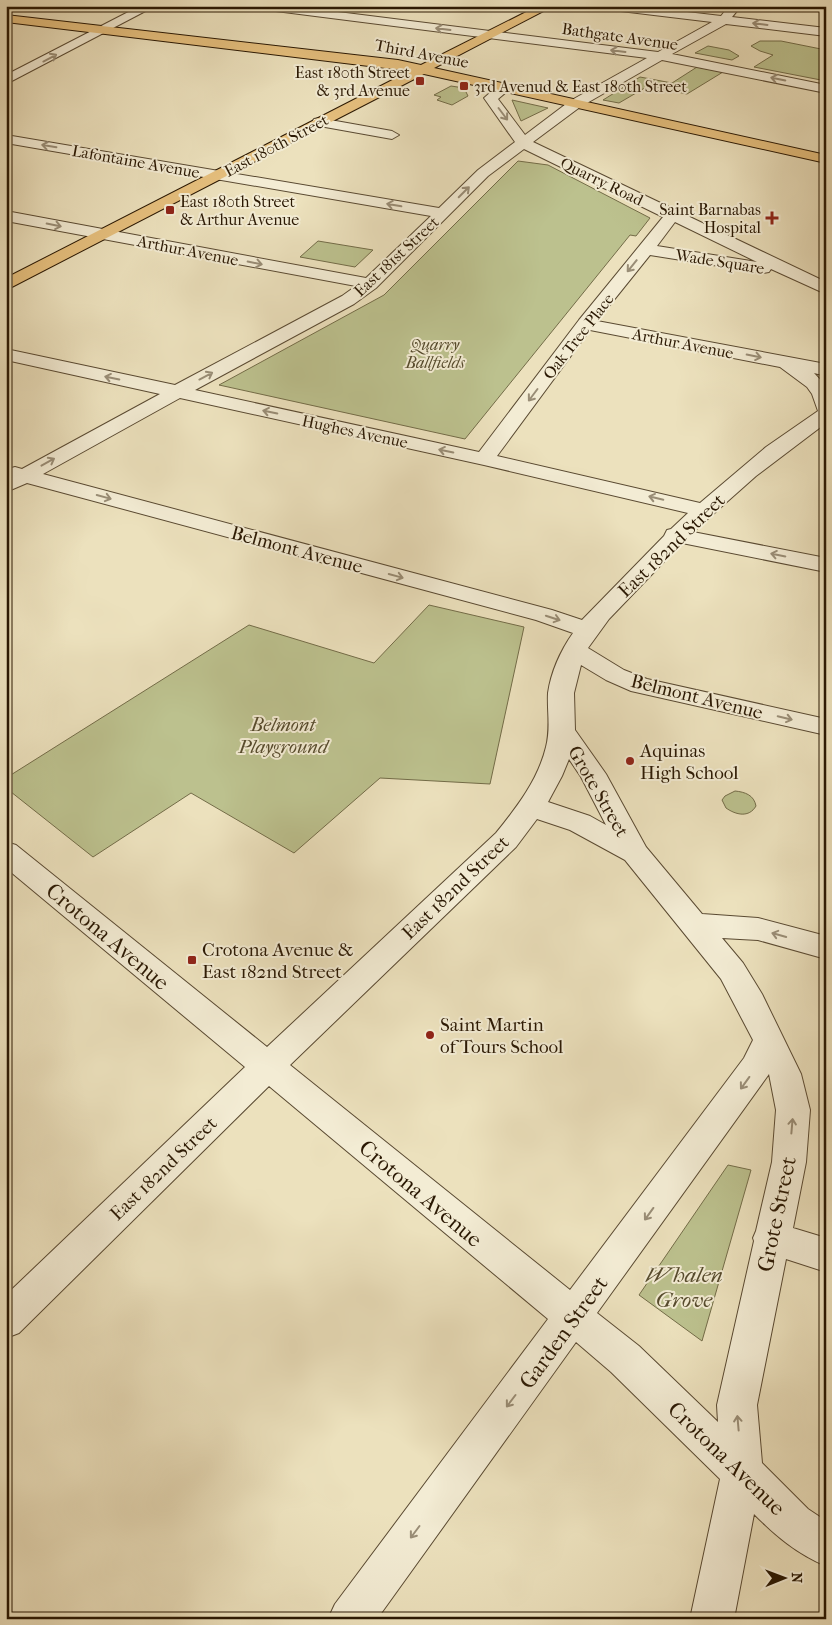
<svg xmlns="http://www.w3.org/2000/svg" width="832" height="1625" viewBox="0 0 832 1625" font-family="'IM FELL French Canon',serif">
	<style>
		.green { fill: #bcc18e; stroke: #736c48 }
		.lines { fill: none; stroke-linecap: round; stroke-linejoin: round }
		.minor-casing { stroke: #5a4a32; stroke-width: 2 }
		.major-casing { stroke: #2a1803; stroke-width: 2 }
		.minor { fill: #f3ecd4; fill-rule: evenodd }
		.major { fill: #e6c07e; fill-rule: evenodd }
		.oneway { stroke: #998d76 }
		.poi-dot { fill: #8f2418; stroke: #f3ecd4; stroke-width: 2 }
		.labels { text-anchor: middle; stroke-width: 4; stroke-linejoin: round; paint-order: stroke }
		.far-street-label { font-size: 16px; fill: #2a1803; stroke: #f3ecd4 }
		.far-poi-label { font-size: 16px; fill: #2a1803; stroke: #f3ecd4; text-anchor: end }
		.far-park-label { font-size: 16px; font-style: italic; fill: #564b2d; stroke: #f3ecd4 }
		.street-label { font-size: 19px; fill: #2a1803; stroke: #f3ecd4 }
		.park-label { font-size: 19px; font-style: italic; fill: #564b2d; stroke: #f3ecd4 }
		.poi-label { font-size: 19px; fill: #2a1803; stroke: #f3ecd4; text-anchor: start }
		.near-street-label { font-size: 22px; fill: #2a1803; stroke: #f3ecd4 }
		.near-park-label { font-size: 22px; font-style: italic; fill: #564b2d; stroke: #f3ecd4 }
	</style>
	<rect width="100%" height="100%" fill="#ece1bd"/>
	<filter id="stains"><feTurbulence type="fractalNoise" baseFrequency=".004" numOctaves="4"/><feColorMatrix values="0 0 0 0 .2 0 0 0 0 .09 0 0 0 0 .02 0 0 0 .5 -.17"/></filter>
	<radialGradient id="worn" r=".72"><stop offset=".6" stop-color="#630" stop-opacity="0"/><stop offset="1" stop-color="#630" stop-opacity=".3"/></radialGradient>
	<g class="green">
		<polygon points="760,41 781,41 826,50 826,81 754,67 773,55 760,51 751,46"/>
		<polygon points="708,46 729,50 739,56 732,60 695,53"/>
		<polygon points="697,67 723,72 687,94 648,86 619,103 603,100 640,77 672,83"/>
		<polygon points="451,86 464,88 468,96 452,105 437,100 441,97 434,95"/>
		<polygon points="512,100 548,108 521,121"/>
		<polygon points="518,161 548,165 650,218 636,236 630,235 465,439 219,385 384,295"/>
		<polygon points="318,241 373,250 355,267 300,257"/>
		<polygon points="429,605 524,627 490,784 380,778 294,853 191,793 93,857 6,788 6,778 249,625 374,663"/>
		<path d="M735 791C745 792 754 795 756 806 749 818 736 815 726 808L722 800 725 796Z"/>
		<polygon points="728,1165 751,1170 702,1341 639,1295"/>
	</g>
	<g class="lines">
		<g class="minor-casing">
			<g id="minor">
				<polygon points="140,6 155,6 6,84 6,75"/>
				<path d="M254 6H290L658 52 712 22 604 9 598 6H636L721 16 729 6H741L732 17 826 28V36L726 24 672 54 826 85V93L662 60 580 107 533 142 826 282V294L771 269 769 272 763 273 650 255 597 321 826 364V376L814 373 826 386V423L756 476 693 532 826 558V572L682 543 609 619 588 648 624 670 647 679 826 719V735L631 691 606 680 581 665 574 693 575 730 606 774 646 847 702 914 758 918 826 936V959L758 940 722 938 743 963 762 994 801 1074 810 1110 806 1162 793 1228 826 1238V1272L786 1259 757 1405 762 1463 808 1509 826 1521V1566C797 1554 776 1536 754 1514L734 1619H690L720 1479 611 1372 576 1342 377 1619H328L335 1604 548 1319 269 1086 19 1333 6 1338V1295L245 1067 6 868V842L16 845 267 1047 496 833C517 807 538 780 546 747 551 728 547 711 548 693 551 672 561 650 573 633L536 620 27 483 6 492 8 469 15 467 22 469 160 394 6 360V349L175 385 342 296 356 286 6 221V211L366 278 431 216 6 143V135L439 208 478 170 515 142 484 98 499 85H509L511 88 498 99 525 135 570 101 647 58 260 9ZM524 149 663 217 579 320 479 452 195 390 354 304 376 288 488 176ZM675 222 757 262 657 246ZM590 330 780 367 807 387 812 394 818 411 766 447 700 503 497 456ZM180 398 484 465 688 513 671 529 667 530 664 536 582 620 552 610 43 474ZM569 759 581 777 606 825 590 816 548 802 562 776ZM537 819 570 830 625 860 721 979 753 1040 744 1058 570 1290 290 1065 516 847ZM769 1074 776 1110 772 1162 756 1231 753 1238 754 1241 717 1405 718 1422 639 1346 597 1313Z"/>
				<polygon points="319,118 392,131 399,135 392,139 314,125 312,122 314,119"/>
			</g>
		</g>
		<g class="major-casing">
			<polygon id="major" points="538,6 553,6 434,68 826,155 826,163 424,74 6,290 6,278 410,71 6,22 6,15 398,60 421,65"/>
		</g>
		<use href="#minor" class="minor"/>
		<use href="#major" class="major"/>
	</g>
	<defs><path id="oneway-shaft" d="M-6 0H5M1.5-3L5.5 0L1.5 3" fill="none" stroke-width="1.6" stroke-linecap="round" stroke-linejoin="round" transform="scale(1.25)"/></defs>
	<g class="oneway">
		<use href="#oneway-shaft" transform="translate(760 24) rotate(-173)"/>
		<use href="#oneway-shaft" transform="translate(443 29) rotate(-173)"/>
		<use href="#oneway-shaft" transform="translate(618 51) rotate(-173)"/>
		<use href="#oneway-shaft" transform="translate(50 58) rotate(-28)"/>
		<use href="#oneway-shaft" transform="translate(778 79) rotate(-169)"/>
		<use href="#oneway-shaft" transform="translate(503 114) rotate(53)"/>
		<use href="#oneway-shaft" transform="translate(49 146) rotate(-171)"/>
		<use href="#oneway-shaft" transform="translate(464 192) rotate(-45)"/>
		<use href="#oneway-shaft" transform="translate(394 205) rotate(-170)"/>
		<use href="#oneway-shaft" transform="translate(54 225) rotate(11)"/>
		<use href="#oneway-shaft" transform="translate(255 263) rotate(11)"/>
		<use href="#oneway-shaft" transform="translate(632 266) rotate(129)"/>
		<use href="#oneway-shaft" transform="translate(754 356) rotate(11)"/>
		<use href="#oneway-shaft" transform="translate(206 376) rotate(-28)"/>
		<use href="#oneway-shaft" transform="translate(112 378) rotate(-168)"/>
		<use href="#oneway-shaft" transform="translate(533 395) rotate(127)"/>
		<use href="#oneway-shaft" transform="translate(270 412) rotate(-168)"/>
		<use href="#oneway-shaft" transform="translate(446 451) rotate(-168)"/>
		<use href="#oneway-shaft" transform="translate(48 462) rotate(-29)"/>
		<use href="#oneway-shaft" transform="translate(104 497) rotate(15)"/>
		<use href="#oneway-shaft" transform="translate(656 498) rotate(-167)"/>
		<use href="#oneway-shaft" transform="translate(778 555) rotate(-169)"/>
		<use href="#oneway-shaft" transform="translate(396 576) rotate(15)"/>
		<use href="#oneway-shaft" transform="translate(553 618) rotate(18)"/>
		<use href="#oneway-shaft" transform="translate(785 718) rotate(13)"/>
		<use href="#oneway-shaft" transform="translate(779 935) rotate(-164)"/>
		<use href="#oneway-shaft" transform="translate(745 1083) rotate(126)"/>
		<use href="#oneway-shaft" transform="translate(792 1126) rotate(-85)"/>
		<use href="#oneway-shaft" transform="translate(649 1214) rotate(126)"/>
		<use href="#oneway-shaft" transform="translate(511 1401) rotate(127)"/>
		<use href="#oneway-shaft" transform="translate(738 1423) rotate(-95)"/>
		<use href="#oneway-shaft" transform="translate(415 1532) rotate(127)"/>
	</g>
	<g class="poi-dot">
		<rect x="415" y="76" width="10" height="10" rx="2.5"/>
		<rect x="459" y="81" width="10" height="10" rx="2.5"/>
		<rect x="165" y="205" width="10" height="10" rx="2.5"/>
		<path d="M769.5 210.5h5v5h5v5h-5v5h-5v-5h-5v-5h5z"/>
		<circle cx="630" cy="761" r="5"/>
		<rect x="187" y="955" width="10" height="10" rx="2.5"/>
		<circle cx="430" cy="1035" r="5"/>
	</g>
	<g class="labels">
		<g class="far-street-label">
			<text transform="translate(620 36) rotate(8)" y="6">Bathgate Avenue</text>
			<text transform="translate(422 53) rotate(11)" y="6">Third Avenue</text>
			<text transform="translate(276 145) rotate(-28)" y="6">East 180th Street</text>
			<text transform="translate(136 161) rotate(10)" y="6">Lafontaine Avenue</text>
			<text transform="translate(602 181) rotate(26)" y="6">Quarry Road</text>
			<text transform="translate(188 250) rotate(11)" y="6">Arthur Avenue</text>
			<text transform="translate(396 256) rotate(-43)" y="6">East 181st Street</text>
			<text transform="translate(720 261) rotate(9)" y="6">Wade Square</text>
			<text transform="translate(578 336) rotate(-52)" y="6">Oak Tree Place</text>
			<text transform="translate(683 343) rotate(11)" y="6">Arthur Avenue</text>
			<text transform="translate(355 431) rotate(12)" y="6">Hughes Avenue</text>
		</g>
		<g class="far-poi-label">
			<text x="410" y="78">East 180th Street<tspan x="410" dy="18">&amp; 3rd Avenue</tspan></text>
			<text x="474" y="92" text-anchor="start">3rd Avenud &amp; East 180th Street</text>
			<text x="180" y="207" text-anchor="start">East 180th Street<tspan x="180" dy="18">&amp; Arthur Avenue</tspan></text>
			<text x="761" y="215">Saint Barnabas<tspan x="761" dy="18">Hospital</tspan></text>
		</g>
		<g class="far-park-label">
			<text x="435" y="350">Quarry<tspan x="435" dy="18">Ballfields</tspan></text>
		</g>
		<g class="street-label">
			<text transform="translate(671 545) rotate(-44)" y="7">East 182nd Street</text>
			<text transform="translate(297 549) rotate(15)" y="7">Belmont Avenue</text>
			<text transform="translate(697 696) rotate(14)" y="7">Belmont Avenue</text>
			<text transform="translate(599 791) rotate(60)" y="7">Grote Street</text>
			<text transform="translate(455 887) rotate(-44)" y="7">East 182nd Street</text>
			<text transform="translate(163 1168) rotate(-44)" y="7">East 182nd Street</text>
		</g>
		<g class="park-label">
			<text x="283" y="731">Belmont<tspan x="283" dy="22">Playground</tspan></text>
		</g>
		<g class="poi-label">
			<text x="640" y="757">Aquinas<tspan x="640" dy="22">High School</tspan></text>
			<text x="202" y="956">Crotona Avenue &amp;<tspan x="202" dy="22">East 182nd Street</tspan></text>
			<text x="440" y="1031">Saint Martin<tspan x="440" dy="22">of Tours School</tspan></text>
		</g>
		<g class="near-street-label">
			<text transform="translate(108 936) rotate(40)" y="8">Crotona Avenue</text>
			<text transform="translate(421 1193) rotate(40)" y="8">Crotona Avenue</text>
			<text transform="translate(776 1214) rotate(-78)" y="8">Grote Street</text>
			<text transform="translate(563 1332) rotate(-54)" y="8">Garden Street</text>
			<text transform="translate(727 1458) rotate(44)" y="8">Crotona Avenue</text>
		</g>
		<g class="near-park-label">
			<text x="684" y="1282">Whalen<tspan x="684" dy="25">Grove</tspan></text>
		</g>
	</g>
	<rect width="832" height="1625" fill="none" stroke="#ece1bd" stroke-width="25"/>
	<rect x="8" y="8" width="817" height="1610" fill="none" stroke="#2a1803" stroke-width="2.5"/>
	<rect x="12" y="12" width="807" height="1600" fill="none" stroke="#2a1803"/>
	<g transform="translate(784 1578) rotate(89)" stroke="#f3ecd4" stroke-width="4" paint-order="stroke">
	<path d="M0-4L9 19L0 12L-9 19Z" fill="#2a1803"/>
	<text y="-8" font-size="14" font-weight="bold" text-anchor="middle" fill="#2a1803">N</text>
	</g>
	<rect width="100%" height="100%" filter="url(#stains)"/>
	<rect width="100%" height="100%" fill="url(#worn)"/>
</svg>
